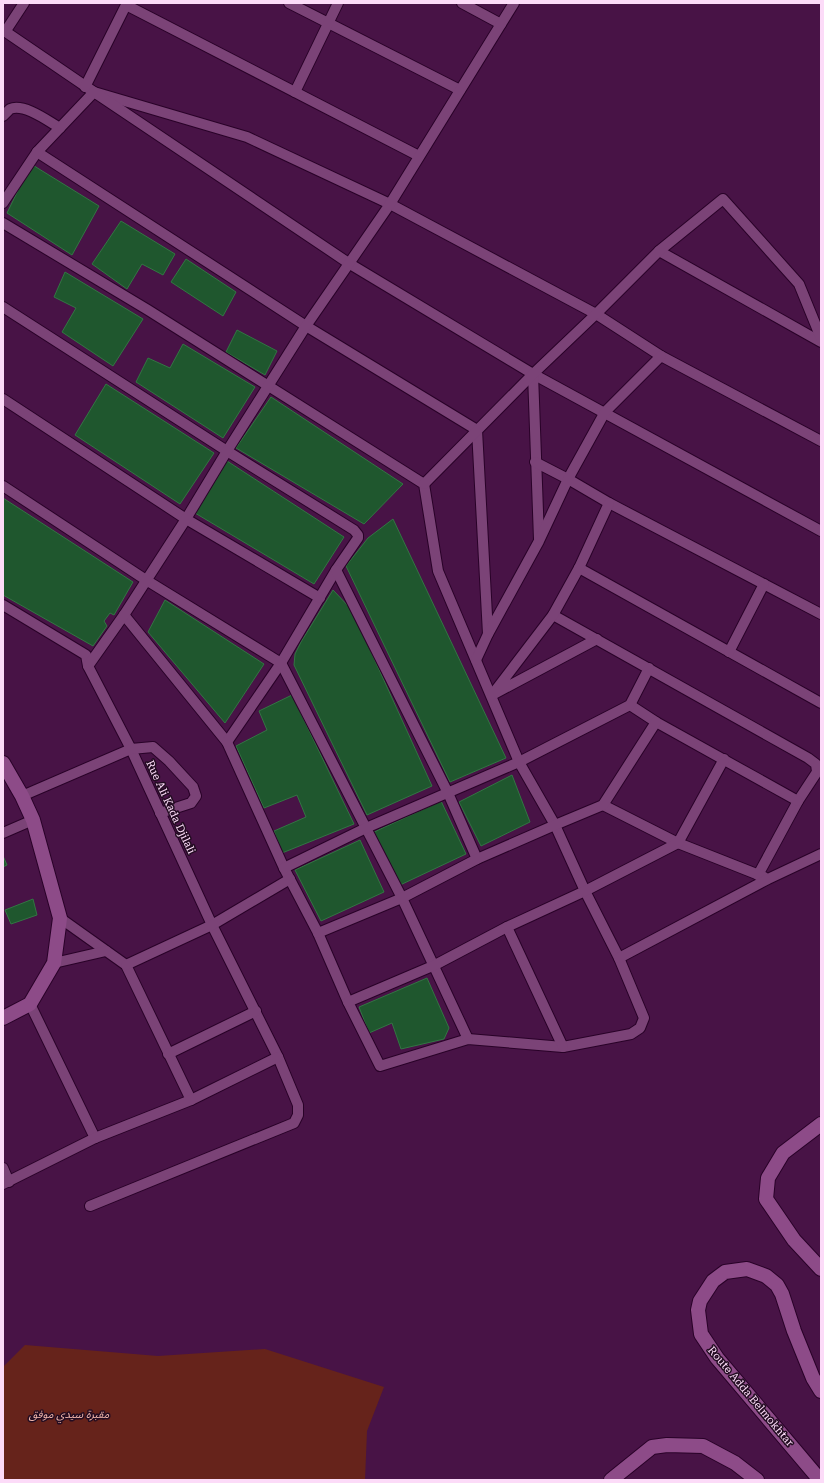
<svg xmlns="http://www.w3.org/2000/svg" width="824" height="1483" viewBox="0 0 824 1483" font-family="'Roboto Serif','Noto Sans Arabic',serif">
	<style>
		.green { fill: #66231b }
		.building { fill: #1f572e; stroke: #327643 }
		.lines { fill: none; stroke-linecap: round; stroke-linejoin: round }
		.street-casing { stroke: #290228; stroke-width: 12 }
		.secondary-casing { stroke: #290228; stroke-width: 16 }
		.street { stroke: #7b4377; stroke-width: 10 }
		.secondary { stroke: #8d4b88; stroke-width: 14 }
		.labels { text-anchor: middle; stroke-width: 3; stroke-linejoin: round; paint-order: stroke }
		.street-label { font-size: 11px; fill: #fcdbf8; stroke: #220c21 }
		.park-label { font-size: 11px; font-style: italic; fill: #efb4aa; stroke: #220c21 }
	</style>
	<rect width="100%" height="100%" fill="#481346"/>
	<polygon class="green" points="25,1345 158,1356 265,1349 384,1387 367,1431 365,1480 3,1480 3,1367"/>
	<g class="building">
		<polygon points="31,164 99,206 72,255 7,213"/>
		<polygon points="121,221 175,254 163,275 142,264 127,289 92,264"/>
		<polygon points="186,259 236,292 223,316 171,282"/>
		<polygon points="65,272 143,319 113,366 62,332 76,308 54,297"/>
		<polygon points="237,330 277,351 265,375 226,352"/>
		<polygon points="183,344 255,387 223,438 136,382 148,358 170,368"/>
		<polygon points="106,384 214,453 180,504 75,435"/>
		<polygon points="271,397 403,484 364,524 236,448"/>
		<polygon points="227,461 344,537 314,584 195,513"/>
		<polygon points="3,498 133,582 114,615 110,613 104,621 107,626 93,646 3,595"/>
		<polygon points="393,519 506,758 450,782 346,566 368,538"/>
		<polygon points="333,590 352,610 432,786 367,815 294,665 295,654 301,642"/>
		<polygon points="165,600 264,664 225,723 148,632"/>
		<polygon points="292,695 354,824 282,853 274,831 306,817 297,795 264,808 236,746 267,730 259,711"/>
		<polygon points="512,775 530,822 481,846 459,802"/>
		<polygon points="441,801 466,854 398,886 372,833"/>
		<polygon points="360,840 384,892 321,921 295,870"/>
		<polygon points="3,856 7,865 3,867"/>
		<polygon points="33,899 37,915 11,924 5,910"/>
		<polygon points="427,978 449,1028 444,1039 401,1049 392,1023 369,1033 359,1007"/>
	</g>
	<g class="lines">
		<g class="street-casing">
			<g id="street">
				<polyline points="289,3 460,90"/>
				<polyline points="462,3 501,24"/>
				<polyline points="126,5 419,156"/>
				<polyline points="3,30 94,92 247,137 390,204 596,314 661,356 821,441"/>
				<polyline points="5,32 24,3"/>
				<polyline points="85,87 127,3"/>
				<polyline points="295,92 338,3"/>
				<path d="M3 116C5 114 8 111 10 109 24 103 48 121 60 128"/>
				<polyline points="37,152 306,326 477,430 488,634"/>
				<polyline points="3,203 37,152 94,92 350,264 533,374 821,531"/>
				<polyline points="3,223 148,310 424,484 438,571 519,762 555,825 585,891 619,958 644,1018 640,1028 631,1034 563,1047 468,1039 380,1066 348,1002 318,933 284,868 227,742 124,615"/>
				<polyline points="659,251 821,342"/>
				<polyline points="3,307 227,451 354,530 358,535 358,538 336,570 281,663 227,742"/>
				<polyline points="533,374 539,539"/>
				<polyline points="3,399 186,519 320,598"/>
				<polyline points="535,462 568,479 609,503 821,614"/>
				<polyline points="424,484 533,374 596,314 659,251 723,199 799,284 821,338"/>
				<polyline points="3,486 146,580 281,663 402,898 468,1039"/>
				<polyline points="579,568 821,703"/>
				<polyline points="336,570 448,793 477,859"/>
				<polyline points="3,605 86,655 88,666 131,749 212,925 278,1057 298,1105 298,1115 294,1123 90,1206"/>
				<polyline points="553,615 808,758 816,764 817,772 798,801 758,875"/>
				<polyline points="597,639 492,695 553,615 579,568 609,503"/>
				<polyline points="729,652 764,584"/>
				<polyline points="476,660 488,634 539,541 568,479 605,412 661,356"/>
				<polyline points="88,666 124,615 186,519 227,451 306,326 390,204 514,3"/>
				<polyline points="630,705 656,722 798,801"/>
				<polyline points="22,796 131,749 153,747 169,761 193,787 196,796 191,803 160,813"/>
				<polyline points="603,805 678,843 764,877"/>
				<polyline points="3,833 33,820"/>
				<polyline points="284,868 366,828 519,762 630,705 649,668"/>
				<polyline points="60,918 126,965 191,1100"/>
				<polyline points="507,927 563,1047"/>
				<polyline points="318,933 402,898 477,859 555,825 603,805 656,722"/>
				<polyline points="619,958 768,879 821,854"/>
				<polyline points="54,963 106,951"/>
				<polyline points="126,965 212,925 290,879"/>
				<polyline points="348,1002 435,965 507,927 585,891 678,843 724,759"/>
				<polyline points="30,1004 95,1138"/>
				<polyline points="168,1054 256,1011"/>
				<polyline points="3,1168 9,1182"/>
				<polyline points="3,1184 95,1138 191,1100 278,1057"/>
			</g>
		</g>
		<g class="secondary-casing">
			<g id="secondary">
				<polyline points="3,763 22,796 33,820 60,918 54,963 30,1004 3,1018"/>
				<polyline points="821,1124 783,1153 768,1178 766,1199 794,1240 821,1269"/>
				<polyline points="611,1480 652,1447 667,1445 703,1446 735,1463 757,1480"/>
				<polyline points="820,1480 717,1358 701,1334 698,1310 700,1301 713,1281 725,1272 747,1269 766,1276 777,1285 782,1294 794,1331 813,1378 821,1391"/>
			</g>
		</g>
		<use href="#street" class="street"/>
		<use href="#secondary" class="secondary"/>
	</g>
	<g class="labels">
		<g class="street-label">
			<text transform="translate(171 807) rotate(65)" y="4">Rue Ali Kada Djilali</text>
			<text transform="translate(751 1396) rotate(50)" y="4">Route Adda Belmokhtar</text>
		</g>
		<g class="park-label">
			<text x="69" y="1418">مقبرة سيدي موفق</text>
		</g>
	</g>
	<rect width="824" height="1483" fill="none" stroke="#fcdbf8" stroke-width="8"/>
</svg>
